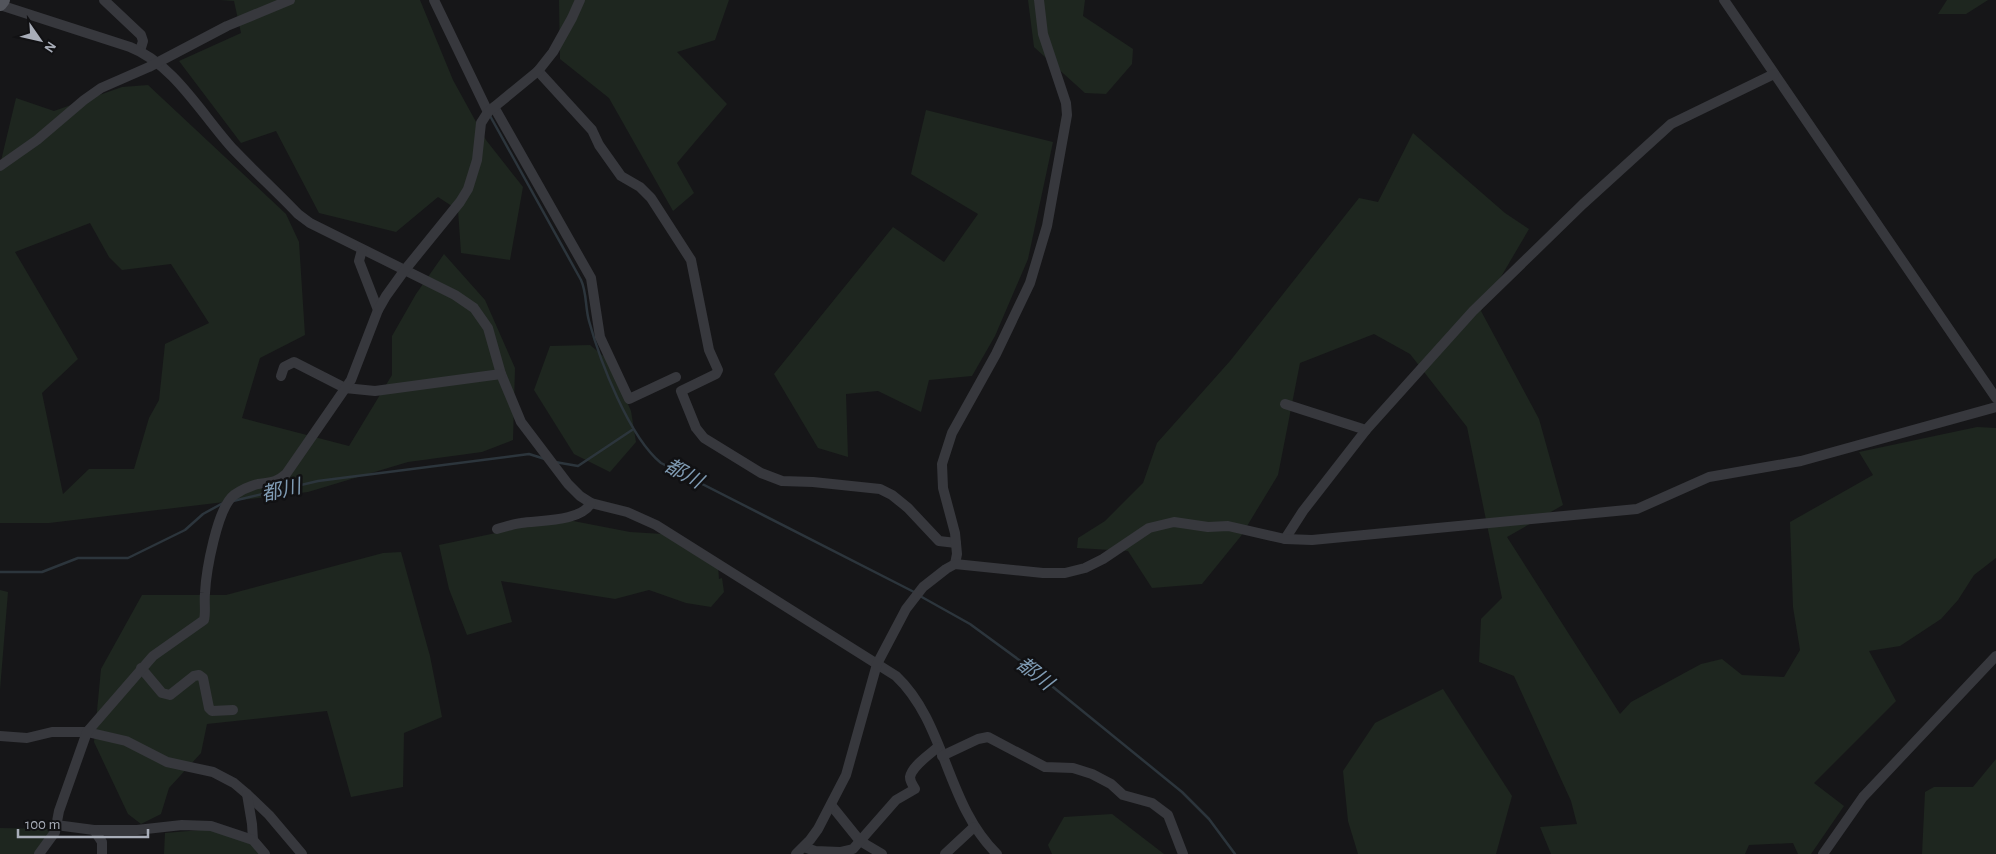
<svg xmlns="http://www.w3.org/2000/svg" width="1996" height="854" viewBox="0 0 1996 854" font-family="'Alegreya Sans','Noto Sans JP',sans-serif">
	<style>
		.green { fill: #1e261f; fill-rule: evenodd }
		.lines { fill: none; stroke-linecap: round; stroke-linejoin: round }
		.stream { stroke: #2c353c; stroke-width: 2.5 }
		.minor { stroke: #37383d; stroke-width: 10 }
		.major { stroke: #53555c; stroke-width: 14 }
		.labels { text-anchor: middle; stroke-width: 5; stroke-linejoin: round; paint-order: stroke }
		.water-label { font-size: 20px; font-style: italic; fill: #7f9bb3; stroke: #111113 }
	</style>
	<rect width="100%" height="100%" fill="#161618"/>
	<g class="green">
		<polygon points="220,0 420,0 453,80 486,140 523,187 510,260 461,253 458,210 438,197 396,232 319,213 276,131 241,143 179,61 241,33 234,1"/>
		<polygon points="559,0 729,0 715,40 677,52 727,104 677,163 694,193 673,211 609,98 560,59"/>
		<polygon points="1028,0 1085,0 1083,16 1133,49 1132,64 1106,94 1085,93 1034,47"/>
		<polygon points="1947,0 1988,0 1966,14 1938,14"/>
		<path d="M148 85 286 214 299 242 305 335 260 358 242 418 349 446 392 375V336L416 294 444 254 485 300 515 368 513 440 482 452 408 462 308 492 49 523H0V165L16 98 54 111 122 87ZM90 223 109 257 122 270 171 264 209 323 165 344 159 400 149 418 134 469H89L63 494 42 393 78 359 15 252Z"/>
		<polygon points="926,110 1053,142 1028,259 995,336 972,376 929,380 921,412 878,391 846,394 848,457 818,448 774,374 893,227 944,262 978,214 911,174"/>
		<polygon points="1413,133 1505,213 1529,229 1481,311 1539,419 1563,505 1507,537 1620,714 1631,702 1701,664 1722,659 1742,675 1784,677 1800,650 1793,607 1790,522 1873,475 1859,452 1977,427 1996,428 1996,558 1974,575 1958,600 1941,619 1900,646 1869,651 1896,701 1814,783 1844,806 1811,854 1798,854 1793,843 1749,845 1745,854 1551,854 1540,827 1577,824 1571,801 1514,676 1479,662 1481,619 1502,598 1467,427 1410,354 1374,334 1300,363 1278,475 1241,536 1202,584 1152,588 1128,551 1077,548 1078,538 1105,521 1143,483 1157,443 1230,361 1359,198 1378,202"/>
		<polygon points="590,345 608,360 631,411 636,442 610,472 574,454 534,390 550,346"/>
		<polygon points="563,519 630,532 663,534 718,565 719,579 722,578 724,592 711,607 686,603 649,590 615,599 501,581 512,622 467,635 449,589 439,545"/>
		<polygon points="401,552 430,656 442,717 404,733 403,787 351,797 327,711 207,724 201,753 169,788 161,814 141,824 128,814 94,742 101,669 142,595 226,595 383,553"/>
		<polygon points="0,590 8,592 0,690"/>
		<polygon points="1443,689 1512,796 1496,854 1358,854 1348,821 1343,771 1375,723"/>
		<polygon points="1996,759 1996,854 1922,854 1925,792 1934,787 1973,787"/>
		<polygon points="1112,814 1164,854 1052,854 1048,845 1064,817"/>
		<polygon points="0,828 51,829 36,854 0,854"/>
		<polygon points="212,829 253,845 262,854 164,854 165,833"/>
	</g>
	<g class="lines">
		<g class="stream">
			<path d="M489 114 581 280C587 293 585 307 589 321 600 361 629 437 661 463L916 593"/>
			<polyline points="555,462 578,466 632,430"/>
			<polyline points="233,501 318,481 529,454 545,459"/>
			<polyline points="0,572 42,572 78,558 128,558 185,530 203,514 223,503"/>
			<polyline points="920,596 970,624 1026,665 1182,792 1209,819 1235,854"/>
		</g>
		<g class="minor">
			<polyline points="104,0 141,35 143,41 140,51"/>
			<polyline points="434,0 488,112"/>
			<polyline points="1724,0 1996,398"/>
			<path d="M0 5 130 47C174 64 202 115 233 149 254 171 277 192 298 214L310 223 455 295 474 308 488 328 501 374 521 422 568 484 580 496 591 503 627 512 656 525 896 676C946 723 946 805 997 854"/>
			<polyline points="538,71 592,130 599,145 621,176 640,187 651,198 691,260 709,350 718,370 716,374 681,391 696,428 704,438 761,473 782,481 813,482 880,489 892,495 908,508 939,541 956,543"/>
			<polyline points="494,107 591,278 600,337 629,399 676,377"/>
			<polyline points="0,166 37,140 84,100 101,88 149,67 227,26 290,0"/>
			<polyline points="362,250 359,261 378,310"/>
			<polyline points="281,376 284,367 294,362 345,388 375,391 501,374"/>
			<polyline points="1285,404 1366,430"/>
			<path d="M497 529C505 527 513 524 521 523 540 520 581 522 591 503"/>
			<polyline points="1285,539 1303,511 1366,430 1473,311 1583,204 1671,124 1774,74"/>
			<polyline points="955,564 957,554 955,533 943,488 942,464 952,433 996,354 1030,283 1047,226 1067,115 1066,103 1043,34 1039,0"/>
			<polyline points="141,668 162,693 170,695 194,676 199,675 203,678 209,708 212,711 233,710"/>
			<polyline points="0,736 27,738 52,732 87,732 126,741 167,762 213,772 234,783 247,794 269,815 302,854"/>
			<polyline points="942,756 978,739 988,737 1045,767 1073,768 1092,774 1111,784 1123,795 1152,803 1168,815 1183,854"/>
			<polyline points="247,794 252,824 253,840"/>
			<polyline points="831,805 860,841 882,854"/>
			<polyline points="56,825 94,830 137,830 182,825 211,826 253,840 265,854"/>
			<polyline points="94,830 102,842 102,854"/>
			<path d="M804 847 815 851 840 852 853 849 896 800 915 789C913 785 910 782 910 777 912 766 930 754 938 747"/>
			<path d="M39 854 55 832 59 811 87 732 153 656 204 620C206 612 204 602 205 593 206 572 217 508 234 495 240 491 250 486 258 484 270 482 276 483 286 474L351 380 378 310 386 296 404 271 460 202 468 189 477 160 481 123 488 112 538 71 553 52 572 18 580 0"/>
			<polyline points="796,854 810,840 818,829 846,775 877,664 906,609 923,587 946,569 955,564 1043,573 1065,573 1085,568 1103,559 1149,528 1174,522 1208,527 1228,526 1285,539 1312,540 1637,509 1709,477 1801,461 1996,407"/>
			<polyline points="945,854 974,827"/>
			<polyline points="1823,854 1863,797 1996,656"/>
		</g>
		<polyline class="major" points="0,4 3,0"/>
	</g>
	<g class="labels">
		<g class="water-label">
			<text transform="translate(684 473) rotate(29)" y="7">都川</text>
			<text transform="translate(281 490) rotate(-13)" y="7">都川</text>
			<text transform="translate(1035 673) rotate(38)" y="7">都川</text>
		</g>
	</g>
	<g transform="translate(40 40) rotate(124)" stroke="#111113" stroke-width="4" paint-order="stroke">
	<path d="M0-4L9 19L0 12L-9 19Z" fill="#a8adb8"/>
	<text y="-8" font-size="14" font-weight="bold" text-anchor="middle" fill="#a8adb8">N</text>
	</g>
	<path d="M18 829v8h130v-8" fill="none" stroke="#a8adb8" stroke-width="2.5"/>
	<text x="25" y="829" font-size="15" fill="#a8adb8" stroke="#111113" stroke-width="4" paint-order="stroke">100 m</text>
</svg>
